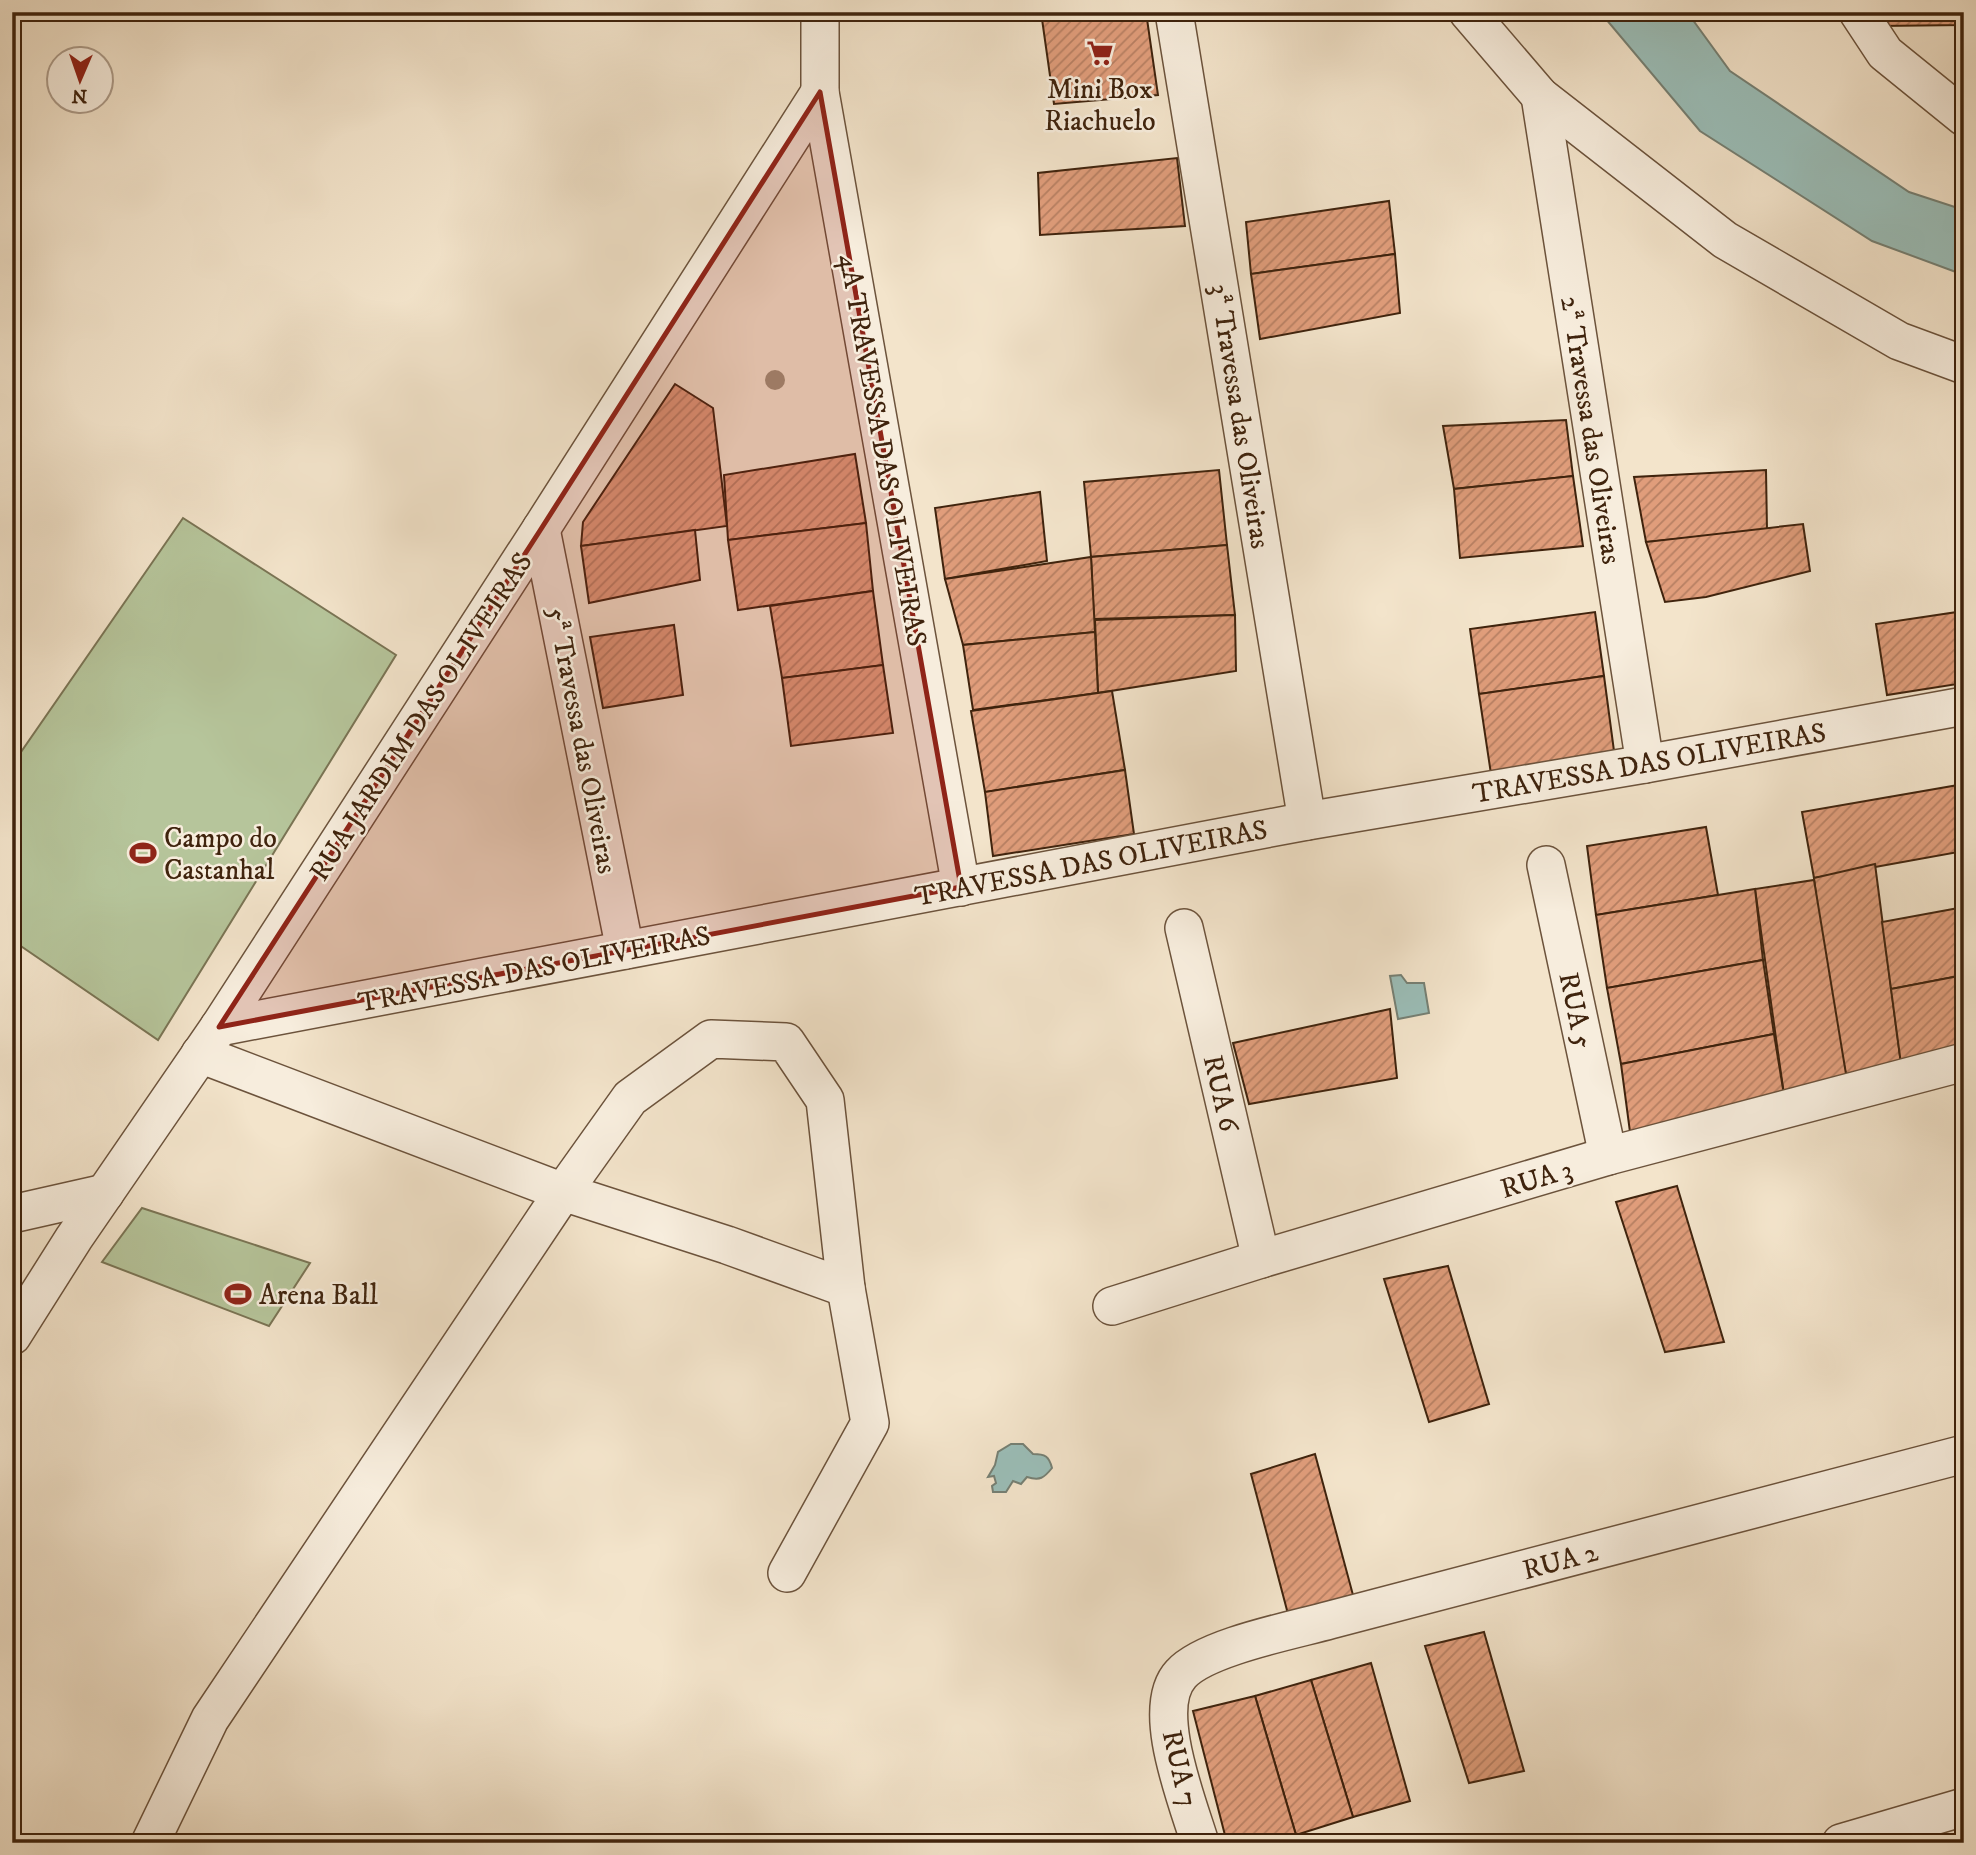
<svg xmlns="http://www.w3.org/2000/svg" width="1976" height="1855" viewBox="0 0 1976 1855" font-family="'IM FELL DW Pica',serif">
	<style>
		.pitch { fill: #b6c59b; stroke: #7a7454; stroke-width: 2 }
		.water { fill: #9bbeb8; stroke: #768074; stroke-width: 2 }
		.building { fill: url(#building-hatch); stroke: #3f230d; stroke-width: 2 }
		.lines { fill: none; stroke-linecap: round; stroke-linejoin: round }
		.minor-casing { stroke: #6c533c; stroke-width: 40 }
		.minor { stroke: #f7eddd; stroke-width: 37 }
		.tree { fill: #a09076 }
		.marked { fill: #8f2418; fill-opacity: 0.2; stroke: #8f2418; stroke-width: 5; stroke-linejoin: round }
		.labels { text-anchor: middle; stroke-width: 5; stroke-linejoin: round; paint-order: stroke }
		.poi-label { font-size: 28px; fill: #3f230d; stroke: #f7eddd; text-anchor: start }
		.street-label { font-size: 28px; fill: #3f230d; stroke: #f7eddd }
	</style>
	<defs>
		<pattern id="building-hatch" width="6" height="6" patternUnits="userSpaceOnUse" patternTransform="scale(1.75)"><rect width="6" height="6" fill="#e09d7b"/><path d="M-1 1l2-2M0 6l6-6M5 7l2-2" fill="none" stroke="#b78063"/></pattern>
	</defs>
	<rect width="100%" height="100%" fill="#f3e4cb"/>
	<filter id="stains"><feTurbulence type="fractalNoise" baseFrequency=".00286" numOctaves="4"/><feColorMatrix values="0 0 0 0 .2 0 0 0 0 .09 0 0 0 0 .02 0 0 0 .5 -.17"/></filter>
	<radialGradient id="worn" r=".72"><stop offset=".6" stop-color="#630" stop-opacity="0"/><stop offset="1" stop-color="#630" stop-opacity=".3"/></radialGradient>
	<g class="pitch">
		<polygon points="183,518 396,655 158,1040 12,940 12,765"/>
		<polygon points="142,1208 310,1263 269,1326 102,1262"/>
	</g>
	<g class="water">
		<polygon points="1600,12 1687,12 1730,71 1909,192 1964,210 1964,275 1872,241 1700,131"/>
		<polygon points="1401,975 1407,983 1424,983 1429,1013 1398,1019 1390,976"/>
		<path d="M1011 1444H1023L1033 1454C1045 1454 1049 1456 1052 1468 1044 1478 1040 1481 1027 1477L1021 1484 1013 1481 1006 1492H993L992 1486 996 1483 994 1476 988 1477 995 1465 998 1452Z"/>
	</g>
	<g class="building">
		<polygon points="1041,12 1146,12 1158,95 1054,104"/>
		<polygon points="1880,12 1964,12 1964,25 1880,26"/>
		<polygon points="1177,158 1185,226 1040,235 1038,173"/>
		<polygon points="1389,201 1395,254 1251,274 1246,222"/>
		<polygon points="1395,254 1400,313 1260,339 1251,274"/>
		<polygon points="675,384 713,408 727,526 581,546 583,522"/>
		<polygon points="1566,420 1573,476 1454,489 1443,426"/>
		<polygon points="855,454 866,523 728,540 724,475"/>
		<polygon points="1219,470 1227,545 1091,557 1084,482"/>
		<polygon points="1766,470 1767,530 1646,542 1634,477"/>
		<polygon points="1573,476 1583,546 1460,558 1454,489"/>
		<polygon points="1040,492 1047,561 945,579 935,508"/>
		<polygon points="866,523 873,591 738,610 728,540"/>
		<polygon points="1803,524 1810,571 1706,597 1665,602 1646,542"/>
		<polygon points="695,530 700,580 589,603 581,546"/>
		<polygon points="1227,545 1235,615 1094,619 1091,557"/>
		<polygon points="1091,557 1095,632 963,645 945,579"/>
		<polygon points="873,591 883,665 782,678 770,606"/>
		<polygon points="1964,611 1964,683 1887,695 1876,624"/>
		<polygon points="1595,612 1604,676 1479,694 1470,629"/>
		<polygon points="1235,615 1236,671 1098,693 1095,620"/>
		<polygon points="674,625 683,695 603,708 590,637"/>
		<polygon points="1095,632 1098,693 973,710 963,645"/>
		<polygon points="883,665 893,733 791,746 782,678"/>
		<polygon points="1604,676 1614,751 1491,774 1479,694"/>
		<polygon points="1112,691 1125,770 985,792 971,711"/>
		<polygon points="1125,770 1134,834 993,856 985,792"/>
		<polygon points="1964,784 1964,851 1814,878 1802,812"/>
		<polygon points="1706,827 1718,895 1596,915 1587,846"/>
		<polygon points="1875,864 1901,1064 1847,1080 1825,968 1814,878"/>
		<polygon points="1814,880 1847,1080 1784,1095 1755,889"/>
		<polygon points="1755,889 1763,960 1607,988 1596,915"/>
		<polygon points="1964,907 1964,975 1891,989 1882,922"/>
		<polygon points="1763,960 1774,1034 1621,1064 1607,988"/>
		<polygon points="1964,975 1964,1047 1901,1064 1891,989"/>
		<polygon points="1390,1009 1397,1078 1249,1104 1233,1043"/>
		<polygon points="1774,1034 1784,1095 1630,1132 1621,1064"/>
		<polygon points="1677,1186 1724,1342 1665,1352 1616,1202"/>
		<polygon points="1448,1266 1489,1404 1429,1422 1384,1279"/>
		<polygon points="1315,1454 1353,1595 1288,1614 1251,1474"/>
		<polygon points="1484,1632 1524,1771 1469,1783 1425,1646"/>
		<polygon points="1371,1663 1410,1801 1353,1817 1311,1680"/>
		<polygon points="1311,1680 1353,1817 1296,1835 1255,1696"/>
		<polygon points="1255,1696 1296,1835 1262,1843 1227,1843 1193,1711"/>
	</g>
	<g class="lines">
		<g class="minor-casing">
			<g id="minor">
				<polyline points="820,12 820,92 961,887"/>
				<polyline points="1174,12 1307,821"/>
				<polyline points="1468,12 1540,96 1725,240 1899,341 1964,365"/>
				<polyline points="1858,12 1885,53 1964,117"/>
				<polyline points="1540,96 1645,764"/>
				<polyline points="541,529 625,950"/>
				<polyline points="1546,865 1608,1156"/>
				<polyline points="1184,928 1261,1259"/>
				<polyline points="219,1027 1307,821 1645,764 1964,706"/>
				<polyline points="12,1214 105,1193"/>
				<polyline points="1112,1306 1261,1259 1608,1156 1964,1062"/>
				<polyline points="12,1336 74,1238 219,1027 541,529 820,92"/>
				<polyline points="787,1573 870,1423 846,1288"/>
				<polyline points="150,1843 210,1719 563,1192 630,1098 711,1039 786,1042 825,1100 846,1288 727,1245 563,1192 200,1054"/>
				<path d="M1200 1843C1188 1803 1149 1708 1181 1674 1205 1647 1294 1630 1330 1620L1964 1454"/>
				<polyline points="1841,1843 1964,1807"/>
			</g>
		</g>
		<use href="#minor" class="minor"/>
	</g>
	<circle class="tree" cx="775" cy="380" r="10"/>
	<path class="marked" d="M820 92 961 887 219 1027 541 529Z"/>
	<defs>
		<g id="supermarket-bare" transform="scale(2.1)"><path d="M-6-5.5h2.5l.6 2H6L4.5 2H-2.5L-4.4-4H-6ZM-1.5 3.2a1.3 1.3 0 1 0 .1 0ZM3 3.2a1.3 1.3 0 1 0 .1 0Z" fill="#8f2418" stroke="#f7eddd" stroke-width="2.5" paint-order="stroke"/></g>
		<g id="stadium-bare" transform="scale(2.1)"><path d="M0-5a6.5 5 0 1 0 0 10a6.5 5 0 1 0 0-10ZM-3.5-1.8h7v3.6h-7Z" fill="#8f2418" stroke="#f7eddd" stroke-width="2.5" paint-order="stroke"/></g>
	</defs>
	<g fill-rule="evenodd">
		<use href="#supermarket-bare" x="1100" y="53"/>
		<use href="#stadium-bare" x="143" y="853"/>
		<use href="#stadium-bare" x="238" y="1294"/>
	</g>
	<g class="labels">
		<g class="poi-label">
			<text x="1100" y="98" text-anchor="middle">Mini Box<tspan x="1100" dy="32">Riachuelo</tspan></text>
			<text x="164" y="847">Campo do<tspan x="164" dy="32">Castanhal</tspan></text>
			<text x="259" y="1304">Arena Ball</text>
		</g>
		<g class="street-label">
			<text transform="translate(1241 416) rotate(81)" y="10">3ª Travessa das Oliveiras</text>
			<text transform="translate(1592 430) rotate(81)" y="10">2ª Travessa das Oliveiras</text>
			<text transform="translate(884 450) rotate(80)" y="10">4A TRAVESSA DAS OLIVEIRAS</text>
			<text transform="translate(420 716) rotate(-57)" y="10">RUA JARDIM DAS OLIVEIRAS</text>
			<text transform="translate(583 740) rotate(79)" y="10">5ª Travessa das Oliveiras</text>
			<text transform="translate(1649 762) rotate(-10)" y="10">TRAVESSA DAS OLIVEIRAS</text>
			<text transform="translate(1091 862) rotate(-11)" y="10">TRAVESSA DAS OLIVEIRAS</text>
			<text transform="translate(534 968) rotate(-11)" y="10">TRAVESSA DAS OLIVEIRAS</text>
			<text transform="translate(1577 1010) rotate(78)" y="10">RUA 5</text>
			<text transform="translate(1222 1093) rotate(77)" y="10">RUA 6</text>
			<text transform="translate(1536 1178) rotate(-17)" y="10">RUA 3</text>
			<text transform="translate(1560 1560) rotate(-15)" y="10">RUA 2</text>
			<text transform="translate(1181 1768) rotate(77)" y="10">RUA 7</text>
		</g>
	</g>
	<rect width="1976" height="1855" fill="none" stroke="#f3e4cb" stroke-width="42"/>
	<rect x="14" y="14" width="1948" height="1827" fill="none" stroke="#3f230d" stroke-width="3.5"/>
	<rect x="21" y="21" width="1934" height="1813" fill="none" stroke="#3f230d" stroke-width="2"/>
	<g transform="translate(80 80) rotate(182)"><circle r="33" fill="#f7eddd" stroke="#ad9c8a" stroke-width="2"/>
	<path d="M0-5L12 26L0 18L-12 26Z" fill="#8f2418"/>
	<text y="-10" font-size="19" font-weight="bold" text-anchor="middle" fill="#3f230d">N</text>
	</g>
	<rect width="100%" height="100%" filter="url(#stains)"/>
	<rect width="100%" height="100%" fill="url(#worn)"/>
</svg>
